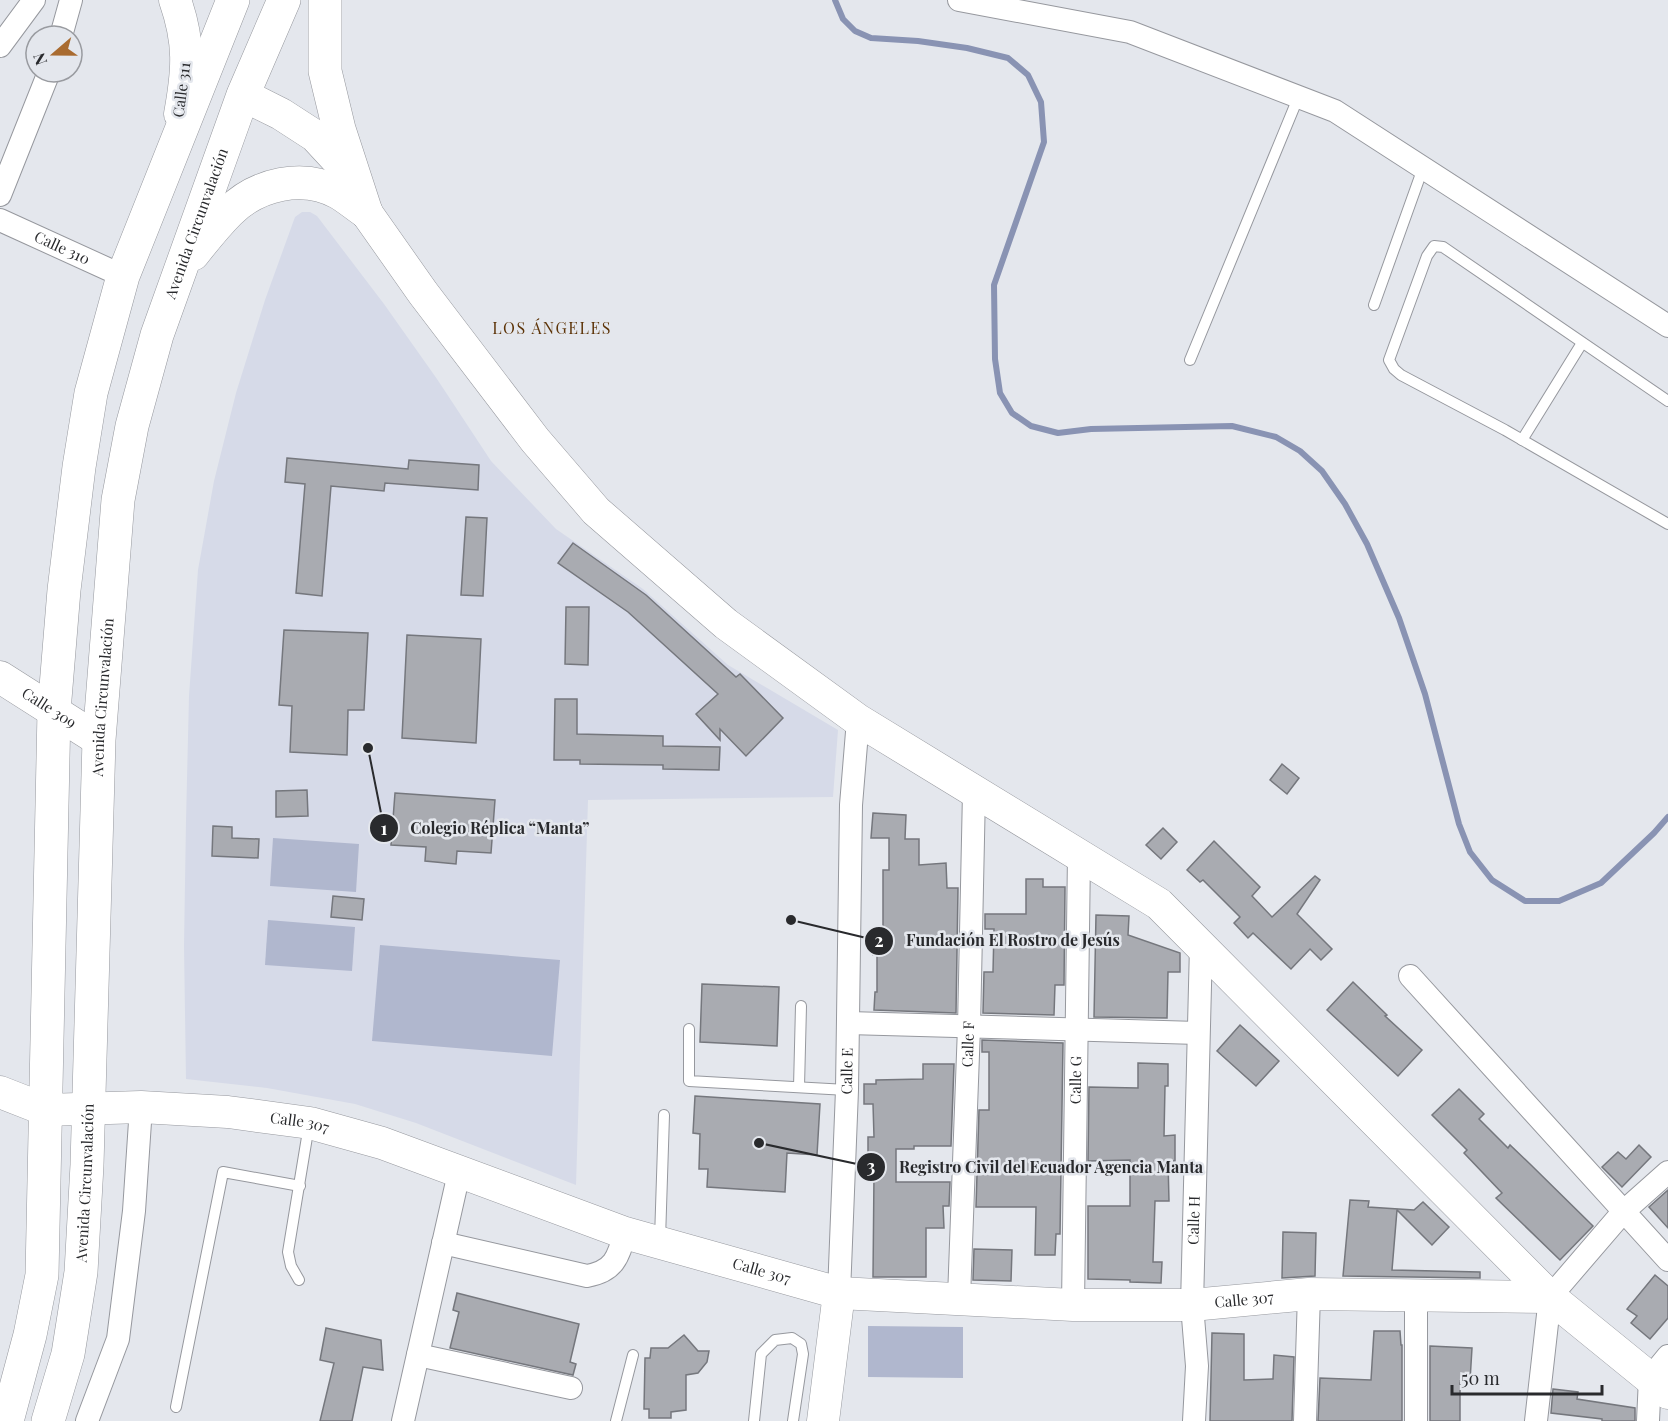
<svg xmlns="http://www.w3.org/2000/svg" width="1668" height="1421" viewBox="0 0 1668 1421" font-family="'Playfair Display',serif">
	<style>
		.built { fill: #d6dae8 }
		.green { fill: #b0b7ce }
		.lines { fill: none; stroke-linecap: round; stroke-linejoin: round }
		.stream { stroke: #8993b3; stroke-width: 6 }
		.building { fill: #a9abb1; stroke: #75777d; stroke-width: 1.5 }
		.lane-casing { stroke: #96989e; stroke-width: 12 }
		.street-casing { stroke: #96989e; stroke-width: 24 }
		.secondary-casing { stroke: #96989e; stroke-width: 33 }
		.highway-casing { stroke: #96989e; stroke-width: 34 }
		.lane { stroke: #fff; stroke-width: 10 }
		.street { stroke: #fff; stroke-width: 22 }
		.secondary { stroke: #fff; stroke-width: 32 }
		.highway { stroke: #fff; stroke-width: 33 }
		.labels { text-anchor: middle; stroke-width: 5; stroke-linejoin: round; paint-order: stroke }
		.street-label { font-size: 15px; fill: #292a2d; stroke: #e4e7ed }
		.neighbourhood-label { font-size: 16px; letter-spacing: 1.5px; fill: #5d3408; stroke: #e4e7ed }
		.leader { fill: none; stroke: #292a2d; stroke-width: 2 }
		.callout-dot { fill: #292a2d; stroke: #e4e7ed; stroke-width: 2 }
		.mark-label { font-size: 18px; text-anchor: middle; font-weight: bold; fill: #fff }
		.callout-label { font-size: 16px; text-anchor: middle; font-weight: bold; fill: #292a2d; stroke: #e4e7ed; stroke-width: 5; stroke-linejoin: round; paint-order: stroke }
	</style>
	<rect width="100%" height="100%" fill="#e4e7ed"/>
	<polygon class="built" points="302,212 310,212 317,216 384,304 437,379 491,461 556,529 643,589 728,665 838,730 833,797 588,800 576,1185 416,1123 355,1104 267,1088 186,1079 184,946 186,821 189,696 198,570 214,481 236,393 265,300 295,217"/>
	<g class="green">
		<polygon points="273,838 359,844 356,892 270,886"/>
		<polygon points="268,920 355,927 352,971 265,965"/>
		<polygon points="380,945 560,960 552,1056 372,1041"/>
		<polygon points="868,1326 963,1327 963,1378 868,1377"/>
	</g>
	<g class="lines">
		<polyline class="stream" points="835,0 843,19 855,31 871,38 918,41 967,48 1008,58 1028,75 1041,102 1044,142 994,285 995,359 1000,393 1012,413 1031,426 1058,433 1091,429 1232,426 1276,437 1300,451 1322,471 1345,504 1367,544 1399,618 1425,694 1459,824 1470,852 1492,880 1525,901 1559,901 1601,883 1654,833 1668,817"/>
	</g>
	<g class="building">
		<polygon points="287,458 408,469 409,460 479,465 478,490 385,483 384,491 331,486 322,596 296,593 305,484 285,482"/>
		<polygon points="466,517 487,518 483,596 461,595"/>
		<polygon points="573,543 646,595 736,677 740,674 783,718 746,756 720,729 720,740 696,714 718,694 628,612 558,563"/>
		<polygon points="566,607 589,607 588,665 565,664"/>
		<polygon points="284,630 368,633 364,710 348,710 347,755 290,752 292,706 279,705"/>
		<polygon points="407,635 481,639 476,743 402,738"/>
		<polygon points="555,699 577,699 577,734 663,736 663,746 720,747 719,770 663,769 663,765 580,764 580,760 554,760"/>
		<polygon points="1282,764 1299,778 1287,794 1270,780"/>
		<polygon points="307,790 308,816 276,817 276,791"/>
		<polygon points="395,793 495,800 491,853 457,851 456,864 425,861 426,847 391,845"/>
		<polygon points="873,813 906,815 905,839 919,839 919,865 946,863 947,888 958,888 956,1013 874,1010 875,992 877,992 877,955 873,955 873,935 883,935 883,870 889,870 889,838 871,838"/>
		<polygon points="213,826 232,827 232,838 259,839 258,858 212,856"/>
		<polygon points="1163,828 1177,842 1161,859 1146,845"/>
		<polygon points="1214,841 1260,887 1252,896 1272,917 1315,876 1320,880 1297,914 1332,949 1321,960 1310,949 1291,969 1253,933 1248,938 1234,923 1240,917 1203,880 1200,882 1187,870"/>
		<polygon points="1026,879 1043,879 1043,887 1065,887 1064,985 1055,985 1054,1015 983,1013 984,972 993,972 994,929 985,929 985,914 1026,914"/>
		<polygon points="333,896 364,899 362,920 331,917"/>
		<polygon points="1096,915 1129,916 1128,935 1180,953 1180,972 1168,972 1167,1018 1094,1017"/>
		<polygon points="1353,982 1387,1015 1385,1016 1422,1050 1398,1076 1327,1010"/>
		<polygon points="702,984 779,987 777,1046 700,1042"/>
		<polygon points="1240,1025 1279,1061 1256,1086 1217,1051"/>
		<polygon points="982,1040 1063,1043 1060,1234 1056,1234 1055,1255 1035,1255 1036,1207 976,1207 979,1110 989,1110 989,1052 982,1052"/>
		<polygon points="1138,1063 1168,1064 1168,1086 1165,1086 1164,1136 1175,1135 1175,1161 1168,1161 1169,1201 1155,1201 1153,1262 1162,1262 1161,1283 1130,1282 1130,1280 1088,1279 1088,1206 1130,1206 1130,1160 1088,1161 1089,1087 1138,1088"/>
		<polygon points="923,1064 954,1064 951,1146 914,1146 914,1149 896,1149 896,1182 950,1182 949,1206 943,1206 944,1228 926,1228 926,1277 873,1277 874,1174 868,1174 868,1137 874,1137 873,1104 864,1104 864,1084 876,1084 876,1080 923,1079"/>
		<polygon points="1459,1089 1484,1114 1479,1119 1508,1148 1510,1145 1530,1164 1593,1226 1560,1260 1496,1198 1502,1193 1464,1153 1467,1150 1432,1115"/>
		<polygon points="695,1096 820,1104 817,1155 787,1153 785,1192 707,1187 708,1169 699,1169 700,1134 693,1133"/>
		<polygon points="1639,1145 1651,1157 1622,1187 1602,1167 1618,1152 1626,1159"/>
		<polygon points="1668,1190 1668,1228 1649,1207"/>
		<polygon points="1350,1200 1369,1201 1368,1207 1414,1210 1423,1202 1449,1227 1432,1245 1397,1210 1392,1270 1480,1272 1480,1278 1343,1276"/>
		<polygon points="1283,1232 1316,1233 1315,1276 1282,1278"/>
		<polygon points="974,1249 1012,1250 1011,1281 973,1280"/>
		<polygon points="1655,1275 1668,1286 1668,1318 1650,1339 1631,1323 1637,1316 1627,1309"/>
		<polygon points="457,1293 579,1324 570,1362 576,1364 573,1375 450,1348 459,1312 453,1310"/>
		<polygon points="326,1328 381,1340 383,1370 363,1367 352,1421 320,1421 334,1363 320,1360"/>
		<polygon points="1374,1331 1400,1331 1401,1345 1402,1345 1402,1421 1318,1421 1320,1378 1371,1380"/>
		<polygon points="1212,1333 1244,1334 1244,1380 1273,1379 1274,1355 1294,1357 1292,1421 1210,1421"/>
		<polygon points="684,1335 698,1351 709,1351 707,1362 698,1373 686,1375 686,1410 671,1412 671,1418 649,1418 649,1409 644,1409 645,1358 650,1358 651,1348 668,1348"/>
		<polygon points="1430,1346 1472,1348 1470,1381 1460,1381 1460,1421 1430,1421"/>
		<polygon points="1553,1389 1578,1392 1577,1399 1635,1408 1635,1421 1602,1421 1602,1419 1551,1413"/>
	</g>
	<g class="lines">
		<g class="lane-casing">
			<g id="lane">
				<polyline points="1374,305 1423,168"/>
				<polyline points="1190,360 1298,98"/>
				<polyline points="1522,440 1582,343"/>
				<polyline points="1668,524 1505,430 1401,375 1394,369 1389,360 1427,256 1434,246 1443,247 1668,401"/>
				<polyline points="689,1029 689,1081 847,1090"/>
				<polyline points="799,1087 801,1006"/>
				<polyline points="660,1239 664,1115"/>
				<polyline points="299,1280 291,1266 288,1252 309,1125"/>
				<polyline points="176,1407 223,1172 300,1186"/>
				<polyline points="616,1421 633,1355"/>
				<polyline points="754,1421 761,1354 775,1340 792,1338 801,1344 803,1354 793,1421"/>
			</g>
		</g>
		<g class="street-casing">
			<g id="street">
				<polyline points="959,0 1130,32 1335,111 1668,326"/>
				<polyline points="61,36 71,0"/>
				<polyline points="0,46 34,0"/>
				<polyline points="0,195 49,72"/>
				<path id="s1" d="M0 220 123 276"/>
				<polyline points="1410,976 1668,1260"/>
				<polyline points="848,1023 1198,1033"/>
				<path d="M443 1243 587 1276C614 1271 618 1258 625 1233"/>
				<path id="s2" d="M839 1293 847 1090 851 805 858 720"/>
				<path id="s3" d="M959 1298 969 1027 974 792"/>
				<path id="s4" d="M1073 1305 1079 855"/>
				<polyline points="418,1355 571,1388"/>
				<polyline points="87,1421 118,1339 134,1211 141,1107"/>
				<polyline points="403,1421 459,1173"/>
				<path id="s5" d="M1194 1421 1197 1366 1192 1305 1201 946"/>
				<polyline points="1305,1421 1309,1294"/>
				<polyline points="1416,1421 1416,1296"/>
				<polyline points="1536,1421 1550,1297 1623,1212 1668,1172"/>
				<polyline points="1648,1421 1650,1378 1668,1356"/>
			</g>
		</g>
		<g class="secondary-casing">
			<g id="secondary">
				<path d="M175 0C190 43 188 70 180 114"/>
				<polyline points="243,95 281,114 315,136 339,162 366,212 423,293 535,440 596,511 726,624 858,720 1159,904 1550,1297 1668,1393"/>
				<path id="s6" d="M0 677 99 740"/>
				<path id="s7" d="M0 1092 46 1110 141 1107 228 1112 310 1123 382 1143 625 1233 839 1293 1073 1305H1192L1309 1294 1550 1297"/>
				<polyline points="823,1421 839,1293"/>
			</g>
		</g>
		<g class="highway-casing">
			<g id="highway">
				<polyline points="325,0 325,71 339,129 366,212"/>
				<path d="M193 254C204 240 216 225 229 212 257 184 303 173 339 193 349 199 357 206 366 212"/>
				<polyline points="7,1421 30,1335 42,1275 54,711 64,590 79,467 91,393 123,276 233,0"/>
				<path id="s8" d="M48 1421 68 1354 81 1272 87 1165 99 740 118 500 132 426 157 335 243 95 284 0"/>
			</g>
		</g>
		<use href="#lane" class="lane"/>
		<use href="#street" class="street"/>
		<use href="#secondary" class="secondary"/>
		<use href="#highway" class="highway"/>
	</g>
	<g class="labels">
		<g class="street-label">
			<text transform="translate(182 90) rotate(-83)" y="5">Calle 311</text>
			<text dy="5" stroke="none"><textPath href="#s8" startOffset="1214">Avenida Circunvalación</textPath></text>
			<text dy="5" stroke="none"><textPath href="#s1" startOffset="68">Calle 310</textPath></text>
			<text dy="5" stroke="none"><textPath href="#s8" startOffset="728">Avenida Circunvalación</textPath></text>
			<text dy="5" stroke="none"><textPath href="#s6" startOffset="58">Calle 309</textPath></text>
			<text dy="5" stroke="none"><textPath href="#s3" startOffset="254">Calle F</textPath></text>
			<text dy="5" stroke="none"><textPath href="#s2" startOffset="222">Calle E</textPath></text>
			<text dy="5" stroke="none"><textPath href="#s4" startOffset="225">Calle G</textPath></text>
			<text dy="5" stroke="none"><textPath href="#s7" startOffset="304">Calle 307</textPath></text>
			<text dy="5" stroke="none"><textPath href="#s8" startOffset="242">Avenida Circunvalación</textPath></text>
			<text dy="5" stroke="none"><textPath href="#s5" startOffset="201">Calle H</textPath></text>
			<text dy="5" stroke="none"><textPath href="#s7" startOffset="790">Calle 307</textPath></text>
			<text dy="5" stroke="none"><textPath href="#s7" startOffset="1276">Calle 307</textPath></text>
		</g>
		<g class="neighbourhood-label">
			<text x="552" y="334">LOS ÁNGELES</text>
		</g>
	</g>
	<path class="leader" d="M368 748L384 828M791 920L879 941M759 1143L871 1167"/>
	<g class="callout-dot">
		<circle cx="368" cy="748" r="6"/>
		<circle cx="791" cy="920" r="6"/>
		<circle cx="759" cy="1143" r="6"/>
		<circle cx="384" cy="828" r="15"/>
		<circle cx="879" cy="941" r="15"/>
		<circle cx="871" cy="1167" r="15"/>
	</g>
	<g class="mark-label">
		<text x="384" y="835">1</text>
		<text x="879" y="947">2</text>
		<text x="871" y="1173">3</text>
	</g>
	<g class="callout-label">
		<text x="500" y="834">Colegio Réplica “Manta”</text>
		<text x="1013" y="946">Fundación El Rostro de Jesús</text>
		<text x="1051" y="1173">Registro Civil del Ecuador Agencia Manta</text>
	</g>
	<g transform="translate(54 54) rotate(250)"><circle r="28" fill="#e4e7ed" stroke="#999ba0" stroke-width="1.5"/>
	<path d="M0-4.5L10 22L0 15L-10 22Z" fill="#a96b30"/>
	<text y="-9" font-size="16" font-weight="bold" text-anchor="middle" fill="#292a2d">N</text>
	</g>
	<path d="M1452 1385v9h150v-9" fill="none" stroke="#292a2d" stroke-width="3"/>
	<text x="1461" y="1385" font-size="18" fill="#292a2d" stroke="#e4e7ed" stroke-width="4.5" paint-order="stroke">50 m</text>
</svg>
